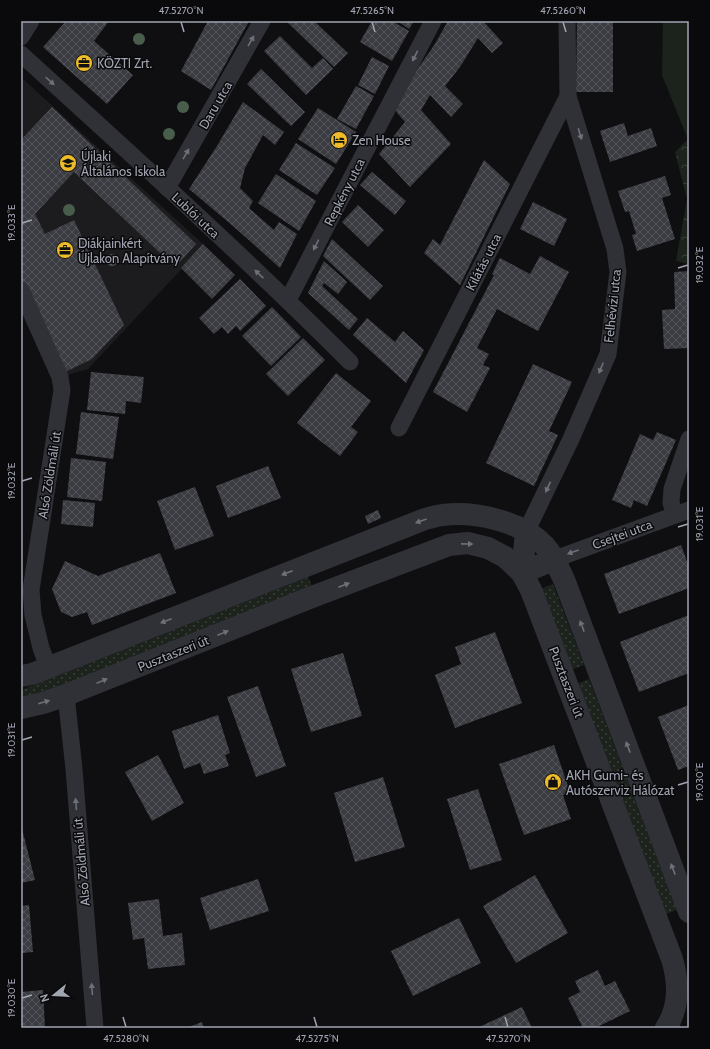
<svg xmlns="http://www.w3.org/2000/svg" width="710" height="1049" viewBox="0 0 710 1049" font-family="Cabin,sans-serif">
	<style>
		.built { fill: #1c1b1e }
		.grass { fill: url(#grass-dots) }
		.forest { fill: url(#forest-crowns) }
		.pitch { fill: #1c231d }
		.building { fill: url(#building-cross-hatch) }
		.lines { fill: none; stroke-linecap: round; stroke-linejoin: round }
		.minor { stroke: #303136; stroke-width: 17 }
		.tertiary { stroke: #303136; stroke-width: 22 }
		.tree { fill: #485d4c }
		.oneway { fill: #6e707a }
		.ticks { fill: none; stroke: #a1a4b1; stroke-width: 1.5 }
		.labels { text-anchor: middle; stroke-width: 3; stroke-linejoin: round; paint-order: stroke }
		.poi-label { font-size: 13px; fill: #a1a4b1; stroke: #0a0a0c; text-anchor: start }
		.street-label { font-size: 13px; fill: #a1a4b1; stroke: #0a0a0c }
		.neatline { fill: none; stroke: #a1a4b1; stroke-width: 1.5 }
		.ticks-label { font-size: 10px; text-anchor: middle; fill: #a1a4b1 }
	</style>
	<defs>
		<pattern id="grass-dots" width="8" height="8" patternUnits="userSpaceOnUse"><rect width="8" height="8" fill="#1c231d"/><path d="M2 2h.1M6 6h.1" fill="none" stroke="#3a403b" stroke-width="1.8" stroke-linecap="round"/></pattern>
		<pattern id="forest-crowns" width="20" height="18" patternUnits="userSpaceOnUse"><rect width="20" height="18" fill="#1c231d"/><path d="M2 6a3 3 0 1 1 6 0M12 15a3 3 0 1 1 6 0" fill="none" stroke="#3a403b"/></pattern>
		<pattern id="building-cross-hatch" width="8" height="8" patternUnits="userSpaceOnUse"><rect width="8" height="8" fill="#3b3c41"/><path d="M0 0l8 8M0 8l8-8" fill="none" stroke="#54555a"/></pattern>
	</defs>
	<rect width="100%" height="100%" fill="#0f0f11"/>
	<polygon class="built" points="23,79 204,245 88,369 64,376 21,285 21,81"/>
	<g class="grass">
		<polygon points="308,577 314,591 21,702 21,690"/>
		<polygon points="553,584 584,665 571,670 540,589"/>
		<polygon points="589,679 677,910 663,915 576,684"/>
	</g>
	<polygon class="forest" points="689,138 689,264 676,261 687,199 675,152"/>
	<polygon class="pitch" points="663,21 689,21 689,142 662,75"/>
	<g class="building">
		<polygon points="66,21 109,21 94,41 133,75 107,104 43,47"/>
		<polygon points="208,21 249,21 211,90 181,71"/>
		<polygon points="286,21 314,21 348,53 334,67"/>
		<polygon points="372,21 392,21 409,31 392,61 360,42"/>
		<polygon points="397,21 414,21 409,29"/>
		<polygon points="448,21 483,21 503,43 492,53 478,38 460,67 445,86 463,104 451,117 430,95 421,110 451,144 410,187 379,154 405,122 394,109 412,77 435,44"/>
		<polygon points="577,21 613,21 613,92 576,92"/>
		<polygon points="280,36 312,68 323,58 333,69 306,95 264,51"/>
		<polygon points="372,57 389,66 375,94 358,85"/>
		<polygon points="261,69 305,112 291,126 247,84"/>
		<polygon points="356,86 374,96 356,129 337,119"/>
		<polygon points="243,102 284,132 275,145 263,135 245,168 240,188 253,201 249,208 274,230 279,222 297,234 280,268 233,226 189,189 217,146"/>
		<polygon points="52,107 196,244 175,267 74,172 35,214 45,234 74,220 124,325 92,359 65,372 21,280 21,140"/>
		<polygon points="318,108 356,132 336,164 298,139"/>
		<polygon points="624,123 628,136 651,128 657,146 610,162 600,131"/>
		<polygon points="296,143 335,168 317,195 279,170"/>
		<polygon points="484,160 510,184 460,285 424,253 433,239 440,245"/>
		<polygon points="372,172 406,201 395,215 360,185"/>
		<polygon points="276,174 316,201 299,231 258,203"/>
		<polygon points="665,176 671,195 662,198 675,239 637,251 632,235 636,234 629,211 625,212 618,191"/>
		<polygon points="533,202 567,219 554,246 520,229"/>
		<polygon points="358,205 384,230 368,247 342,222"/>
		<polygon points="332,239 383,286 370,300 323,256"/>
		<polygon points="203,244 235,275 212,299 181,268"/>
		<polygon points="540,256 569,272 538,331 497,309 477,348 489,354 483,365 490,368 467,412 433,392 494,275 492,274 500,258 530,274"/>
		<polygon points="324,261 347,282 338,294 324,283 322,286 358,319 349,330 308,293"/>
		<polygon points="689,271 689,348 664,349 662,310 675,309 674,272"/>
		<polygon points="240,279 266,306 240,331 236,326 228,334 222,327 214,334 199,318"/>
		<polygon points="272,307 301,337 271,366 242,336"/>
		<polygon points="367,318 395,342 403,331 424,350 406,383 353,335"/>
		<polygon points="303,338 325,360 288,396 266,374"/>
		<polygon points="533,364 572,382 549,431 558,435 534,486 486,463"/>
		<polygon points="91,372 144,377 141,403 126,401 125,414 87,410"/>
		<polygon points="336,373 371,401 351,427 358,432 340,456 297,423"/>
		<polygon points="81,412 119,417 113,459 76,454"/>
		<polygon points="657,432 676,440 647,506 634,500 631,508 612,500 640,434 653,440"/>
		<polygon points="71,458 106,462 102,501 67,497"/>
		<polygon points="268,466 281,498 228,518 216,486"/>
		<polygon points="195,487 214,536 175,550 157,501"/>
		<polygon points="63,500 95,503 93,527 61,524"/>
		<polygon points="378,510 381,518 368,524 365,516"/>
		<polygon points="681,545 689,567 689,588 619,614 604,574"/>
		<polygon points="160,553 176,593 92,625 87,612 72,617 61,612 52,589 65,561 98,576"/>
		<polygon points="689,615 689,673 639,692 620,642"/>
		<polygon points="495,632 522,703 455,728 435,675 461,664 455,647"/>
		<polygon points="343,653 362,716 311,732 291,669"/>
		<polygon points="258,686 286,766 256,777 227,697"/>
		<polygon points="689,705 689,766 678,770 658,717"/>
		<polygon points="218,715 230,753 225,755 229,766 204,774 200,763 184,769 172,731"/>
		<polygon points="554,745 570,792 563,795 571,819 524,835 499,764"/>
		<polygon points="158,755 184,803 152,821 125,772"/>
		<polygon points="383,777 405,847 355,862 334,793"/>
		<polygon points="478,789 502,860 470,870 447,799"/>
		<polygon points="21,825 35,880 21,883"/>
		<polygon points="535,875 568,933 516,963 483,906"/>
		<polygon points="258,879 269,911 210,930 200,898"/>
		<polygon points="159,899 163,936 182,933 185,965 148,969 144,938 133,940 128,903"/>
		<polygon points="29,905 33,952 21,953 21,906"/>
		<polygon points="459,918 481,963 413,996 391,951"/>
		<polygon points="598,970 605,986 615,981 630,1011 595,1028 583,1028 568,998 580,992 575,981"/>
		<polygon points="43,990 45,1028 21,1028 21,992"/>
		<polygon points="522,1007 532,1028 477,1028"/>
		<polygon points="202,1022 204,1028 186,1028"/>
	</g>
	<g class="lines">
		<g class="minor">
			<polyline points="21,37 31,21"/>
			<path d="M21 54C132 155 244 256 350 362"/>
			<polyline points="167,188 262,21"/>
			<polyline points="21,290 60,377 62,390 31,590 33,615 41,648 48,667"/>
			<polyline points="288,300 433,21"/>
			<polyline points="399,428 568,96"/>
			<polyline points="675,515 671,503 672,489 689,439"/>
			<polyline points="526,532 571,439 608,354 618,272 615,249 568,96 567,21"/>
			<polyline points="555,559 689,510"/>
			<polyline points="66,695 74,769 95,1028"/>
		</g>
		<g class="tertiary">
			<polyline points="526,532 522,573 555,559"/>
			<path d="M21 676 32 674 425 519C431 518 437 515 443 515 474 511 521 521 544 545 554 556 559 569 565 582L689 912"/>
			<path d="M21 708 43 703 66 695 312 597 449 545 468 543 488 548 505 557 522 573 531 590 672 959C679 983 680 1006 666 1028"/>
		</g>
	</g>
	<g class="tree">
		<circle cx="139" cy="39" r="6"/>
		<circle cx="183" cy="107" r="6"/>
		<circle cx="169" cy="134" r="6"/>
		<circle cx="69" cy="210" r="6"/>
		<circle cx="112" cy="260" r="6"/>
	</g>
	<defs><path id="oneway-solid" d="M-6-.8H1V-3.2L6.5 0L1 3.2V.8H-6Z"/></defs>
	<g class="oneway">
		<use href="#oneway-solid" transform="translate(251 41) rotate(-60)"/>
		<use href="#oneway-solid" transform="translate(415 56) rotate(117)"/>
		<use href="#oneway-solid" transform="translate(50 81) rotate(42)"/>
		<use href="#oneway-solid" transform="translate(580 134) rotate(73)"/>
		<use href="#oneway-solid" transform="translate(186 154) rotate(-60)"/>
		<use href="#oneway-solid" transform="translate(316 245) rotate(117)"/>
		<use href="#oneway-solid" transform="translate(259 274) rotate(-137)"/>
		<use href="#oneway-solid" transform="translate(601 368) rotate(113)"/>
		<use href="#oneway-solid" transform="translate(548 487) rotate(115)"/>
		<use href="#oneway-solid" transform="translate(421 521) rotate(160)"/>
		<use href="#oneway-solid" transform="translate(467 544) rotate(1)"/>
		<use href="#oneway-solid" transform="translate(573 552) rotate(160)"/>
		<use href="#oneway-solid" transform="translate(287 573) rotate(159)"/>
		<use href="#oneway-solid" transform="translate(344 585) rotate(-21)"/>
		<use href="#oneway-solid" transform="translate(166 621) rotate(159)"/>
		<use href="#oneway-solid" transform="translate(582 626) rotate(-111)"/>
		<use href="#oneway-solid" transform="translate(223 633) rotate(-22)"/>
		<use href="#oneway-solid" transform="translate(102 681) rotate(-22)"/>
		<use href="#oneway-solid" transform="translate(44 702) rotate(-16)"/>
		<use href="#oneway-solid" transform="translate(628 747) rotate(-111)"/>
		<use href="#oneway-solid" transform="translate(76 804) rotate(-94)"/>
		<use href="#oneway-solid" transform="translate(673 869) rotate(-111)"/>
		<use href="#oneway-solid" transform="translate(92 989) rotate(-95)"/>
	</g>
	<path class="ticks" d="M181 22 184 32M372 22 375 32M563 22 566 32M22 223 32 220M678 268 688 265M22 481 32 478M678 527 688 524M22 740 32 737M678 785 688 782M22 998 32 995M123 1017 126 1027M314 1017 317 1027M505 1017 508 1027"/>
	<defs>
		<g id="office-disc" transform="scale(0.9)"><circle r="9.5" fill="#eebc2a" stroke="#0a0a0c"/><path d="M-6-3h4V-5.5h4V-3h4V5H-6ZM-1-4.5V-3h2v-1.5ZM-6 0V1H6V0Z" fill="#111"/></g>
		<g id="hotel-disc" transform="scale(0.9)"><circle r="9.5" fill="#eebc2a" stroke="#0a0a0c"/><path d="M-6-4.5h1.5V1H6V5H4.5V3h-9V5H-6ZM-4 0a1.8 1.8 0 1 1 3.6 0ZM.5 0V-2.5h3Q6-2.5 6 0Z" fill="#111"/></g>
		<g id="school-disc" transform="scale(0.9)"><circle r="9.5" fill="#eebc2a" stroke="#0a0a0c"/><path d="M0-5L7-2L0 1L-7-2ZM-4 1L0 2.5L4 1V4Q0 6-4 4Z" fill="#111"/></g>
		<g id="shop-disc" transform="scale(0.9)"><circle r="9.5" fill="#eebc2a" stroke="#0a0a0c"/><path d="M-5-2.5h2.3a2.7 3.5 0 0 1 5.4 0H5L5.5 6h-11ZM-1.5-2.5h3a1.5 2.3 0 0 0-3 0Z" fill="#111"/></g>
	</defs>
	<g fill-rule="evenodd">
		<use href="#office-disc" x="84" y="63"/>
		<use href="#hotel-disc" x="339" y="140"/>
		<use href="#school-disc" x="68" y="163"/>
		<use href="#office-disc" x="65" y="250"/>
		<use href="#shop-disc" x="553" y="782"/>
	</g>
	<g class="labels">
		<g class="poi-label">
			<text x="97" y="68">KÖZTI Zrt.</text>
			<text x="352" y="145">Zen House</text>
			<text x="81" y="161">Újlaki<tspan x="81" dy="15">Általános Iskola</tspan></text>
			<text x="78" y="248">Diákjainkért<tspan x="78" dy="15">Újlakon Alapítvány</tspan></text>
			<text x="566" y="780">AKH Gumi- és<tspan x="566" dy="15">Autószerviz Hálózat</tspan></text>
		</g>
		<g class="street-label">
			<text transform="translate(215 105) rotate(-60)" y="5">Daru utca</text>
			<text transform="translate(344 192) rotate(-63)" y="5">Repkény utca</text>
			<text transform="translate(196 215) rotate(43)" y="5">Lublói utca</text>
			<text transform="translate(483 262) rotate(-63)" y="5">Kilátás utca</text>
			<text transform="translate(612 306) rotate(-84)" y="5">Felhévízi utca</text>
			<text transform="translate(49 475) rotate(-81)" y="5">Alsó Zöldmáli út</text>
			<text transform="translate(622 534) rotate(-20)" y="5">Csejtei utca</text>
			<text transform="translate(173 653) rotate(-22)" y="5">Pusztaszeri út</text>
			<text transform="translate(567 682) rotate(69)" y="5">Pusztaszeri út</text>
			<text transform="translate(81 862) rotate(-95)" y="5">Alsó Zöldmáli út</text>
		</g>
	</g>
	<rect width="710" height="1049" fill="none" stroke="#0a0a0c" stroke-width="44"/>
	<g transform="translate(54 995) rotate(252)" stroke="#0a0a0c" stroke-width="3" paint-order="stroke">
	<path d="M0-3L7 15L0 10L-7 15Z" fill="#a1a4b1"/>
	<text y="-6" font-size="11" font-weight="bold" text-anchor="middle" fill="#a1a4b1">N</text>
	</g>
	<rect x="22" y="22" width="666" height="1005" class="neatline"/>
	<g class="ticks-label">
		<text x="181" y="14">47.5270°N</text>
		<text x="372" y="14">47.5265°N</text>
		<text x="563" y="14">47.5260°N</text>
		<text transform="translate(11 223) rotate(-90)" y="4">19.033°E</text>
		<text transform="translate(699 265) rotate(-90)" y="4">19.032°E</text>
		<text transform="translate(11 481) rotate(-90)" y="4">19.032°E</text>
		<text transform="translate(699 524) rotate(-90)" y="4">19.031°E</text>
		<text transform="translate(11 740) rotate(-90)" y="4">19.031°E</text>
		<text transform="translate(699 782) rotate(-90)" y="4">19.030°E</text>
		<text transform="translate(11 998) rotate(-90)" y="4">19.030°E</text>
		<text x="126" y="1042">47.5280°N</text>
		<text x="317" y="1042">47.5275°N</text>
		<text x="508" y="1042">47.5270°N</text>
	</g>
</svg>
